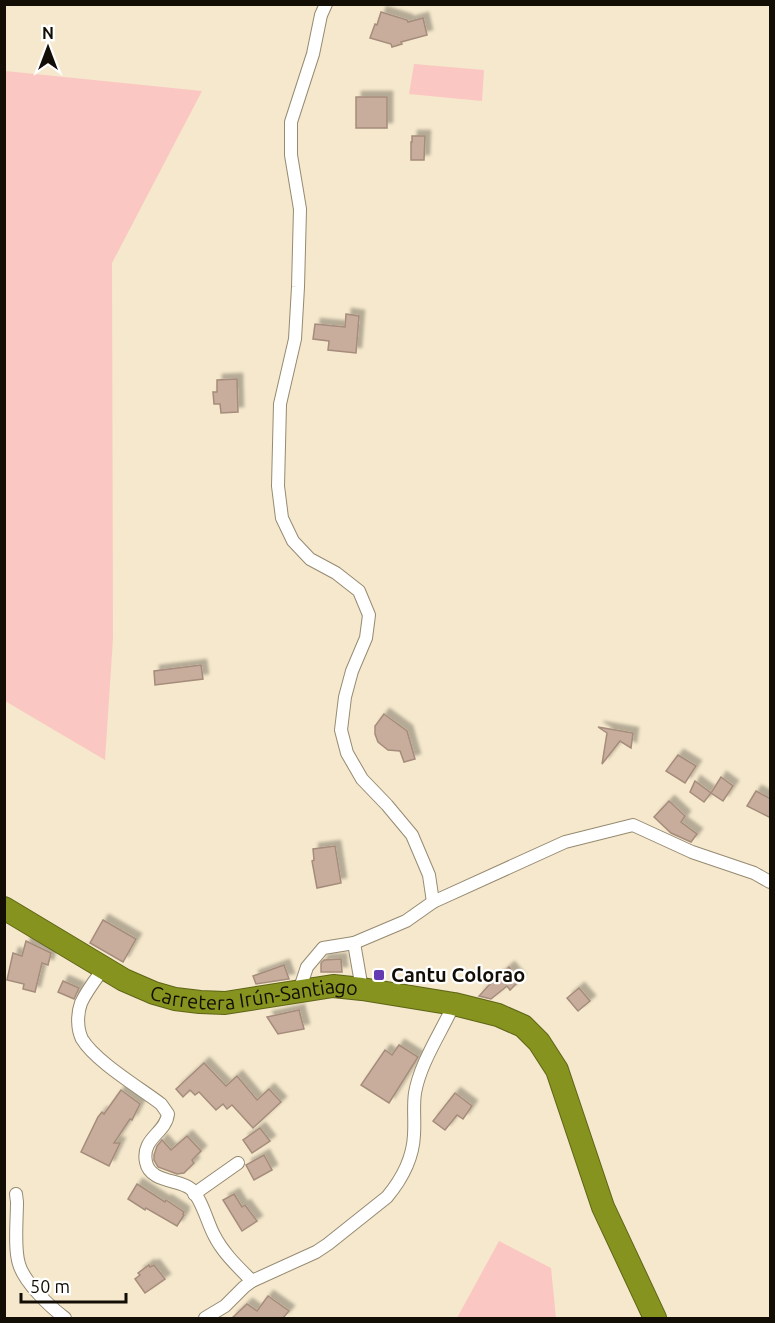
<svg xmlns="http://www.w3.org/2000/svg" width="775" height="1323" viewBox="0 0 775 1323" font-family="Ubuntu,sans-serif">
	<style>
		.green { fill: #fbc7c2 }
		.building { fill: #c8ad9c; stroke: #a58c7b; stroke-width: 1.5; filter: url(#shadow) }
		.lines { fill: none; stroke-linecap: round; stroke-linejoin: round }
		.street-casing { stroke: #968a71; stroke-width: 14 }
		.highway-casing { stroke: #5e6416; stroke-width: 24 }
		.street { stroke: #fff; stroke-width: 12 }
		.highway { stroke: #86931f; stroke-width: 22 }
		.poi-dot { fill: #643ab2; stroke: #fff; stroke-width: 2 }
		.labels { text-anchor: middle; stroke-width: 4.5; stroke-linejoin: round; paint-order: stroke }
		.poi-label { font-size: 20px; font-weight: bold; fill: #130e05; stroke: #fff; text-anchor: start }
		.street-label { font-size: 20px; fill: #130e05; stroke: #fff }
	</style>
	<defs>
		<filter id="shadow"><feDropShadow dx="5.5" dy="-5.5" stdDeviation="1.5" flood-color="#0004"/></filter>
	</defs>
	<rect width="100%" height="100%" fill="#f5e8cc"/>
	<g class="green">
		<polygon points="414,64 484,70 482,101 409,94"/>
		<polygon points="5,71 202,91 112,263 113,638 105,760 5,701"/>
		<polygon points="499,1241 551,1268 556,1318 455,1318 457,1318"/>
	</g>
	<g class="building">
		<polygon points="381,12 407,20 408,22 423,18 427,35 401,42 402,44 392,47 391,44 370,38 375,24 377,25"/>
		<rect x="356" y="97" width="31" height="31"/>
		<polygon points="412,136 425,136 424,160 411,160 411,142 412,142"/>
		<polygon points="346,314 359,316 356,353 328,350 329,341 313,339 315,324 345,327"/>
		<polygon points="237,379 238,412 221,413 220,404 214,404 213,392 217,392 217,380"/>
		<polygon points="201,665 203,679 155,685 154,671"/>
		<polygon points="384,714 407,731 415,759 404,762 400,751 388,750 378,742 375,734 375,726"/>
		<polygon points="598,727 633,733 631,748 620,741 602,764 607,733"/>
		<polygon points="678,755 696,766 685,783 666,771"/>
		<polygon points="721,777 733,786 723,801 711,793"/>
		<polygon points="695,781 711,793 704,802 690,792"/>
		<polygon points="756,791 771,799 771,818 747,806"/>
		<polygon points="669,801 685,816 681,822 697,834 691,842 671,833 654,817"/>
		<polygon points="335,846 341,883 317,888 312,861 314,860 313,849"/>
		<polygon points="103,920 136,939 123,962 90,943"/>
		<polygon points="26,941 51,953 48,965 42,963 35,992 23,989 24,984 7,980 13,953 22,956"/>
		<polygon points="341,959 342,972 321,972 321,963 324,960"/>
		<polygon points="284,965 289,979 256,984 253,976"/>
		<polygon points="509,967 520,980 510,990 507,986 491,999 479,996 490,984"/>
		<polygon points="63,981 79,988 74,999 58,992"/>
		<polygon points="579,988 590,1001 578,1011 567,998"/>
		<polygon points="299,1010 304,1029 278,1034 267,1017"/>
		<polygon points="399,1045 418,1057 389,1103 361,1085 385,1050 392,1055"/>
		<polygon points="204,1063 226,1086 237,1076 257,1100 269,1089 281,1102 253,1128 232,1105 227,1109 223,1104 216,1110 199,1092 195,1095 190,1090 183,1097 176,1089"/>
		<polygon points="121,1090 140,1104 132,1120 130,1119 114,1143 120,1143 109,1166 81,1152 98,1117 102,1112 104,1114"/>
		<polygon points="455,1093 472,1106 463,1119 457,1115 445,1130 433,1121"/>
		<polygon points="260,1128 270,1141 252,1153 243,1140"/>
		<polygon points="187,1136 201,1151 192,1160 194,1163 184,1173 177,1174 158,1167 154,1160 154,1155 157,1146 162,1140 171,1150"/>
		<polygon points="264,1155 272,1170 254,1180 246,1165"/>
		<polygon points="137,1184 165,1202 166,1200 184,1212 183,1214 184,1215 177,1226 146,1208 145,1210 128,1199"/>
		<polygon points="234,1194 242,1207 245,1205 257,1221 242,1231 223,1200"/>
		<polygon points="149,1265 150,1267 154,1265 165,1279 145,1293 135,1279 140,1275 138,1273"/>
		<polygon points="268,1296 289,1311 283,1318 232,1318 247,1304 257,1311"/>
	</g>
	<g class="lines">
		<g class="street-casing">
			<g id="street">
				<polyline points="326,4 321,15 313,54 291,122 291,155 300,209 298,287 295,339 280,404 278,486 282,518 293,541 310,559 336,573 359,591 369,615 366,638 352,671 345,697 341,730 347,753 362,779 387,805 412,835 429,875 433,902"/>
				<path d="M104 968C96 979 87 990 81 1003 77 1014 77 1029 82 1039 95 1061 140 1088 161 1104L168 1114C166 1133 141 1138 146 1162 150 1183 180 1179 191 1189 202 1199 207 1222 214 1235 223 1253 238 1267 252 1281"/>
				<polyline points="362,989 354,943 406,921 433,902 565,842 633,825 692,852 754,873 770,882"/>
				<polyline points="299,991 307,967 323,948 354,943"/>
				<path d="M16 1194 17 1202C17 1219 14 1249 19 1264 24 1282 50 1307 65 1318"/>
				<polyline points="194,1194 238,1163"/>
				<path d="M205 1318 225 1306 244 1287 252 1281 316 1252 328 1244 387 1197C402 1179 413 1158 414 1135 415 1121 413 1106 415 1093 420 1063 442 1031 454 1004"/>
			</g>
		</g>
		<g class="highway-casing">
			<g id="highway">
				<path id="s1" d="M4 908 124 980 154 993 175 999 200 1002 225 1003 333 986 362 989 454 1004 498 1015 523 1026 539 1042 557 1070 603 1207 655 1318"/>
			</g>
		</g>
		<use href="#street" class="street"/>
		<use href="#highway" class="highway"/>
	</g>
	<rect class="poi-dot" x="373" y="969" width="12" height="12" rx="3"/>
	<g class="labels">
		<g class="poi-label">
			<text x="391" y="982">Cantu Colorao</text>
		</g>
		<g class="street-label">
			<text dy="7" stroke="none"><textPath href="#s1" startOffset="274">Carretera Irún-Santiago</textPath></text>
		</g>
	</g>
	<rect width="775" height="1323" fill="none" stroke="#130e05" stroke-width="12"/>
	<g transform="translate(48 48)" stroke="#ffffff" stroke-width="4.5" paint-order="stroke">
	<path d="M0-4.5L10 22L0 15L-10 22Z" fill="#130e05"/>
	<text y="-9" font-size="16" font-weight="bold" text-anchor="middle" fill="#130e05">N</text>
	</g>
	<path d="M21 1293v9h105v-9" fill="none" stroke="#130e05" stroke-width="3"/>
	<text x="30" y="1293" font-size="18" fill="#130e05" stroke="#ffffff" stroke-width="4.5" paint-order="stroke">50 m</text>
</svg>
